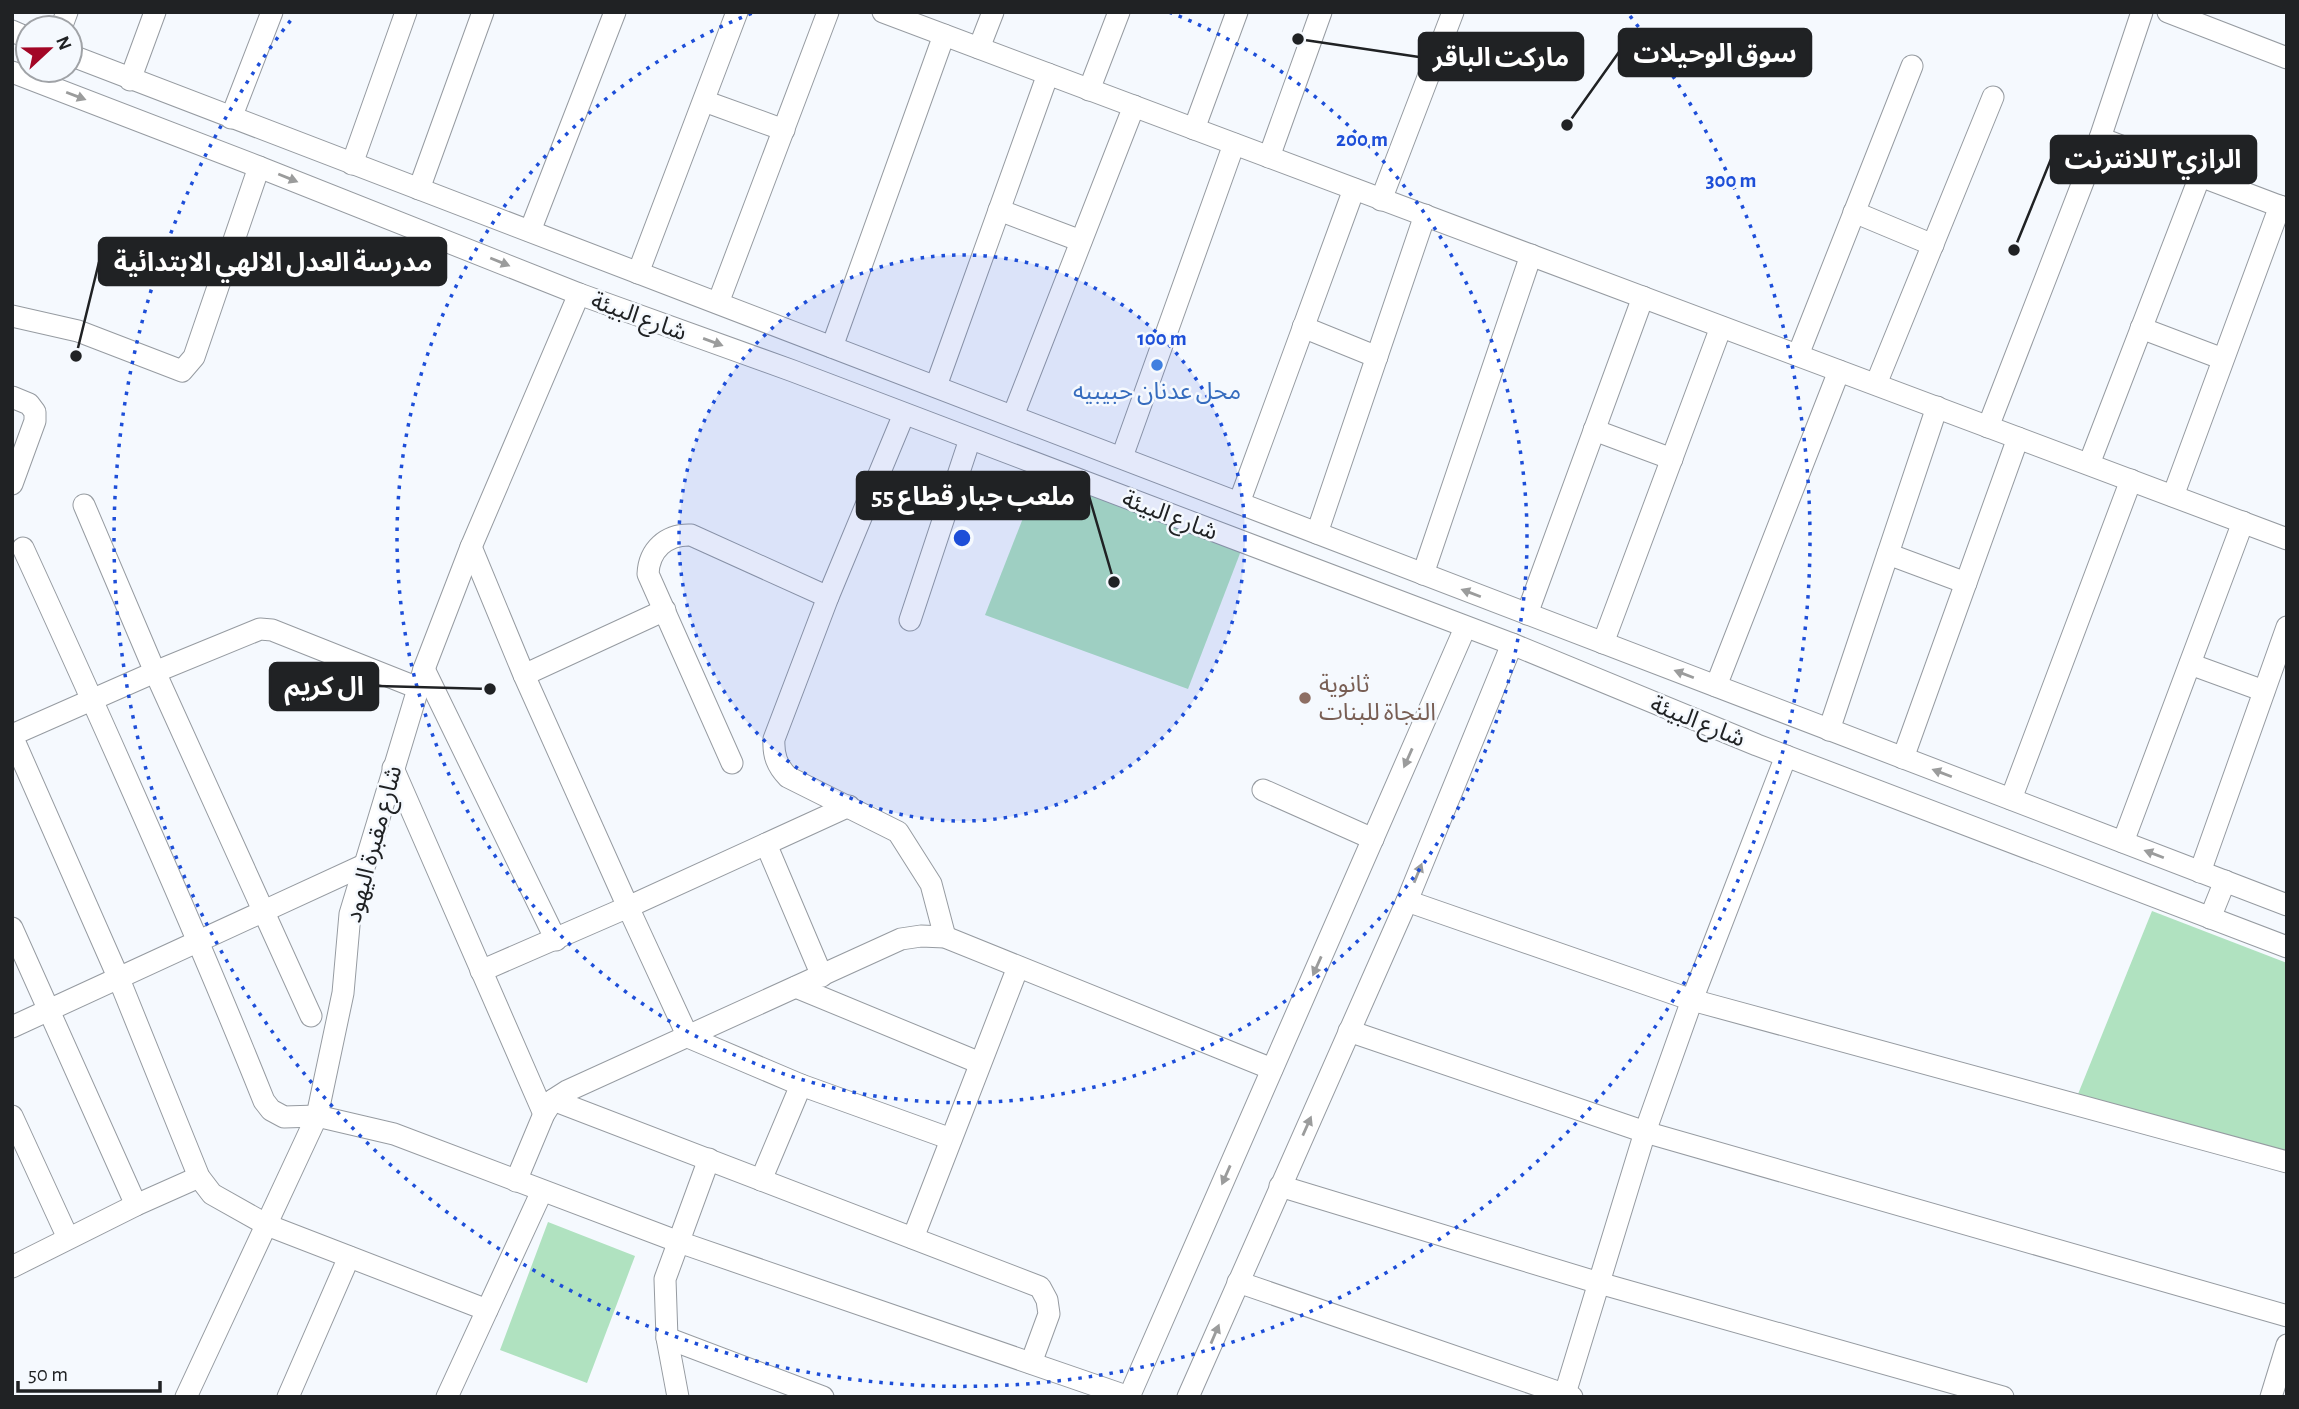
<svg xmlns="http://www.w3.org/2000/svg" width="2299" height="1409" viewBox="0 0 2299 1409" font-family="'Alegreya Sans','Noto Sans Arabic',sans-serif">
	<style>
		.green { fill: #b0e2c0 }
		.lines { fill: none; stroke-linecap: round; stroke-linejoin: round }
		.minor-casing { stroke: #969ba1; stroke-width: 23 }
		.minor { stroke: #fff; stroke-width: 21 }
		.oneway { fill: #9b9c9c }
		.ring { fill: none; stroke: #1d4ed8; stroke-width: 3.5; stroke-dasharray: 3.5 7 }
		.shop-dot { fill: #3f7fe0; stroke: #f5f9fe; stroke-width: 2.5 }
		.education-dot { fill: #8d6e63; stroke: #f5f9fe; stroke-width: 2.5 }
		.labels { text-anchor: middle; stroke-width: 5; stroke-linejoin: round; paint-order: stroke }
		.street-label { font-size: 24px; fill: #202224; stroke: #f5f9fe }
		.shop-label { font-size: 24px; fill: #366cbe; stroke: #f5f9fe }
		.education-label { font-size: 24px; fill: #785e54; stroke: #f5f9fe; text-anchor: start }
		.centre { fill: #1d4ed8; stroke: #f5f9fe; stroke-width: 3.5 }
		.ring-label { font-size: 21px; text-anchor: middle; font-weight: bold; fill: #1d4ed8; stroke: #f5f9fe; stroke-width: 5; stroke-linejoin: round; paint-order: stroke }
		.leader { fill: none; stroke: #202224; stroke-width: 2.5 }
		.callout-dot { fill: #202224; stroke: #f5f9fe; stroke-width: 2.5 }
		.callout { fill: #202224; stroke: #202224; stroke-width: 2.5 }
		.callout-label { font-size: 26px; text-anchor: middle; font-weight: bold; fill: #fff }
	</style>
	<rect width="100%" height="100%" fill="#f5f9fe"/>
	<g class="green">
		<polygon points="1043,467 1244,543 1188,689 985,615"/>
		<polygon points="2152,911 2287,963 2287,1161 2074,1104"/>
		<polygon points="548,1222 635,1256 587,1383 500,1350"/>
	</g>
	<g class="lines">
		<g class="minor-casing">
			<g id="minor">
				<polyline points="883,12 2287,539"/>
				<polyline points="2168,12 2287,58"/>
				<polyline points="61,28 67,12"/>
				<polyline points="12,31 28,38"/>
				<polyline points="979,48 993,12"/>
				<polyline points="70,55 2287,905"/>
				<polyline points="12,72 259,167 579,294 793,371 1512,644 1757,745 2287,947"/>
				<polyline points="130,80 155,12"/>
				<polyline points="1089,90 1119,12"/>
				<polyline points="704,101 784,130"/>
				<polyline points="231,118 272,12"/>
				<polyline points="1194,129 1237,12"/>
				<polyline points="2100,138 2287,209"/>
				<polyline points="1269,157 1321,12"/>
				<polyline points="352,164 406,12"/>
				<polyline points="419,189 483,12"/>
				<polyline points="1381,200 1453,12"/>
				<polyline points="999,210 1081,241"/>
				<polyline points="1854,212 1933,245"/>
				<polyline points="530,231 615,12"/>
				<polyline points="638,273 737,12"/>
				<polyline points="718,303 828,12"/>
				<polyline points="12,316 78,331 182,371 194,357 259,167"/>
				<polyline points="1303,327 1377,357"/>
				<polyline points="2141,328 2223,359"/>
				<polyline points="832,347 944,35"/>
				<polyline points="1798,355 1912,66"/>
				<polyline points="1876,384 1993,97"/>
				<polyline points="936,386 1048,74"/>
				<polyline points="12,397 29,404 35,412 35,421 12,484"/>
				<path d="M904 414 828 597 774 739C773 755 777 766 788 777L898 832 931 884 945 937"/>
				<polyline points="1013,416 1134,106"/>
				<polyline points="1988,427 2100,138 2142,12"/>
				<polyline points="1594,430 1672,459"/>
				<polyline points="1122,457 1234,144"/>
				<polyline points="2089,464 2200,176"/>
				<polyline points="2173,496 2280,206"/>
				<polyline points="1239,503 1354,189"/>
				<polyline points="84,505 155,672 311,1016"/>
				<polyline points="1317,533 1425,215"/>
				<polyline points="471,547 524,675 628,907 849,806"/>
				<path d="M23 548C107 731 189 914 264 1101L271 1110 284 1117 317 1116 394 1134 679 1242 1129 1397"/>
				<polyline points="1888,554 1966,583"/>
				<polyline points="1423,574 1531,255"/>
				<polyline points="1527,614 1643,297"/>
				<polyline points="910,620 970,439"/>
				<polyline points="1603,643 1721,327"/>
				<polyline points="2190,664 2264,691"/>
				<polyline points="424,669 556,940"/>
				<polyline points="524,675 665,610"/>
				<polyline points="1716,686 1839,371"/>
				<polyline points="1829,730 1937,407"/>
				<polyline points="12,735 155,672 260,629 272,630 418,688"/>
				<polyline points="12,736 119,979 199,1177 212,1194 267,1225 487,1310"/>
				<polyline points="1903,758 2018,438"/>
				<path d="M732 763 648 574C649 550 666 534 691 535L828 597"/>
				<polyline points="393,768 544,1114"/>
				<polyline points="1263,790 1373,839"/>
				<polyline points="2011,799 2131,480"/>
				<polyline points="2123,842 2243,522"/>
				<polyline points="766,844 822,976"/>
				<polyline points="2200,872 2287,627"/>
				<polyline points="1407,901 1692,1000 2287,1162"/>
				<polyline points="2210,918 2225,881"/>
				<polyline points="12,928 136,1205"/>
				<polyline points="481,971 628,907 688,1037 801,1085 951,1139"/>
				<polyline points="796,987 980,1063"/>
				<polyline points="12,1027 364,865"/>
				<polyline points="1349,1031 1645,1132 2287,1316"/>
				<polyline points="553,1100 1040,1287 1047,1300 1049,1314 1031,1363"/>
				<polyline points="12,1116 68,1238"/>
				<polyline points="761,1180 801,1085"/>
				<polyline points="516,1181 544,1114 553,1100 567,1091 901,939 921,936 945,937 1272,1069"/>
				<polyline points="1280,1186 1599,1283 2003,1397"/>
				<polyline points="913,1238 1018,967"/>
				<polyline points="12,1267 136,1205 199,1177"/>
				<polyline points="1238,1282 1572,1397"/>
				<polyline points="667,1338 823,1397"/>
				<polyline points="186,1397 317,1116 343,993 350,914 424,669 471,547 579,294"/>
				<polyline points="288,1397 349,1257"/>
				<polyline points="447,1397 542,1191"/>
				<polyline points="678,1397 667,1338 665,1279 709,1159"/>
				<polyline points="1129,1397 1465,628"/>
				<polyline points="1188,1397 1407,901 1512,644"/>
				<polyline points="1564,1397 1645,1132 1692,1000 1786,756"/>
				<polyline points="2271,1397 2287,1345"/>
			</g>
		</g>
		<use href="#minor" class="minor"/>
	</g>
	<defs><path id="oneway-solid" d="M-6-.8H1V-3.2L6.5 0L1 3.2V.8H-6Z" transform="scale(1.75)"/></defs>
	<g class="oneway">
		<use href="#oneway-solid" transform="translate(76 96) rotate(21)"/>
		<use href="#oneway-solid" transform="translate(288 178) rotate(22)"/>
		<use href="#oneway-solid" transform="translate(500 262) rotate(22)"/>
		<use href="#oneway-solid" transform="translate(713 342) rotate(20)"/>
		<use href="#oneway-solid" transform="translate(1471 593) rotate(-159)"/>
		<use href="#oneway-solid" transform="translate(1684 674) rotate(-159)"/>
		<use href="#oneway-solid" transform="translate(1408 758) rotate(114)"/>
		<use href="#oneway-solid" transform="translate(1942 773) rotate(-159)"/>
		<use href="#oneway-solid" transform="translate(2154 854) rotate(-159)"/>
		<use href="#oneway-solid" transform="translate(1418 873) rotate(-68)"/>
		<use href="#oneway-solid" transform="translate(1317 966) rotate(114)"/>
		<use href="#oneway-solid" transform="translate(1307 1126) rotate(-66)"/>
		<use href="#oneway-solid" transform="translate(1226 1175) rotate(114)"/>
		<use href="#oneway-solid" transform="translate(1215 1334) rotate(-67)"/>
	</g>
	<circle cx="962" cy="538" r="283" fill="#1d4ed8" fill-opacity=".12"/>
	<g class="ring">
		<circle cx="962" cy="538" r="283"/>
		<path d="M1169 12A565 565 0 1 1 755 12"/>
		<path d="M1630 16A848 848 0 1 1 294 16"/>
	</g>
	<circle class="shop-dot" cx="1157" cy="365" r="7"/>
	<circle class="education-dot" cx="1305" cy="698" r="7"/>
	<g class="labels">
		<g class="street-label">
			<text transform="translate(639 316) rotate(20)" y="8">شارع البيئة</text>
			<text transform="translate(1170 515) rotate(21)" y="8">شارع البيئة</text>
			<text transform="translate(1698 721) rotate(22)" y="8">شارع البيئة</text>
			<text transform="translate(373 844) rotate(-75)" y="8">شارع مقبرة اليهود</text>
		</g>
		<g class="shop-label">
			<text x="1157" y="399">محل عدنان حبيبيه</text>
		</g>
		<g class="education-label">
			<text x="1319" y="692">ثانوية<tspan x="1319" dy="28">النجاة للبنات</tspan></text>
		</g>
	</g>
	<circle cx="962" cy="538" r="10" class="centre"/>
	<g class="ring-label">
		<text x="1362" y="146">200 m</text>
		<text x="1731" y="187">300 m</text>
		<text x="1162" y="345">100 m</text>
	</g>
	<path class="leader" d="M1567 125L1619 52M1298 39L1419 57M2014 250L2051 159M76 356L99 262M1114 582L1089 496M490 689L378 686"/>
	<g class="callout-dot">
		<circle cx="1567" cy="125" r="7"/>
		<circle cx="1298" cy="39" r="7"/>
		<circle cx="2014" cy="250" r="7"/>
		<circle cx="76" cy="356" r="7"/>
		<circle cx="1114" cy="582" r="7"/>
		<circle cx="490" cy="689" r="7"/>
	</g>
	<g class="callout">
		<rect x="1619" y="29" width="192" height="47" rx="7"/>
		<rect x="1419" y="33" width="164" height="47" rx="7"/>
		<rect x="2051" y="136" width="205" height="47" rx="7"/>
		<rect x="99" y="238" width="347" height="47" rx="7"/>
		<rect x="857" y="472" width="232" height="47" rx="7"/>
		<rect x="270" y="663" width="108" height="47" rx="7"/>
	</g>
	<g class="callout-label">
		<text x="1715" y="62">سوق الوحيلات</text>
		<text x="1501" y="66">ماركت الباقر</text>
		<text x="2153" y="168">الرازي٣ للانترنت</text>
		<text x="273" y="271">مدرسة العدل الالهي الابتدائية</text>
		<text x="973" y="505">ملعب جبار قطاع 55</text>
		<text x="324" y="695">ال كريم</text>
	</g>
	<rect width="2299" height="1409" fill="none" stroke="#202224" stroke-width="28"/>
	<g transform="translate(49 49) rotate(68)"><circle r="33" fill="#f5f9fe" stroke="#a0a3a7" stroke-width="2"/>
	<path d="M0-5L12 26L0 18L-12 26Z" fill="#a30626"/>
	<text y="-10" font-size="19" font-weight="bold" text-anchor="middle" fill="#202224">N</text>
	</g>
	<path d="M18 1381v10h142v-10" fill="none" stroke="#202224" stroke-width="3.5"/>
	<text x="28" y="1381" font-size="21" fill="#202224" stroke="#f5f9fe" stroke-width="5" paint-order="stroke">50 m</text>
</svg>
